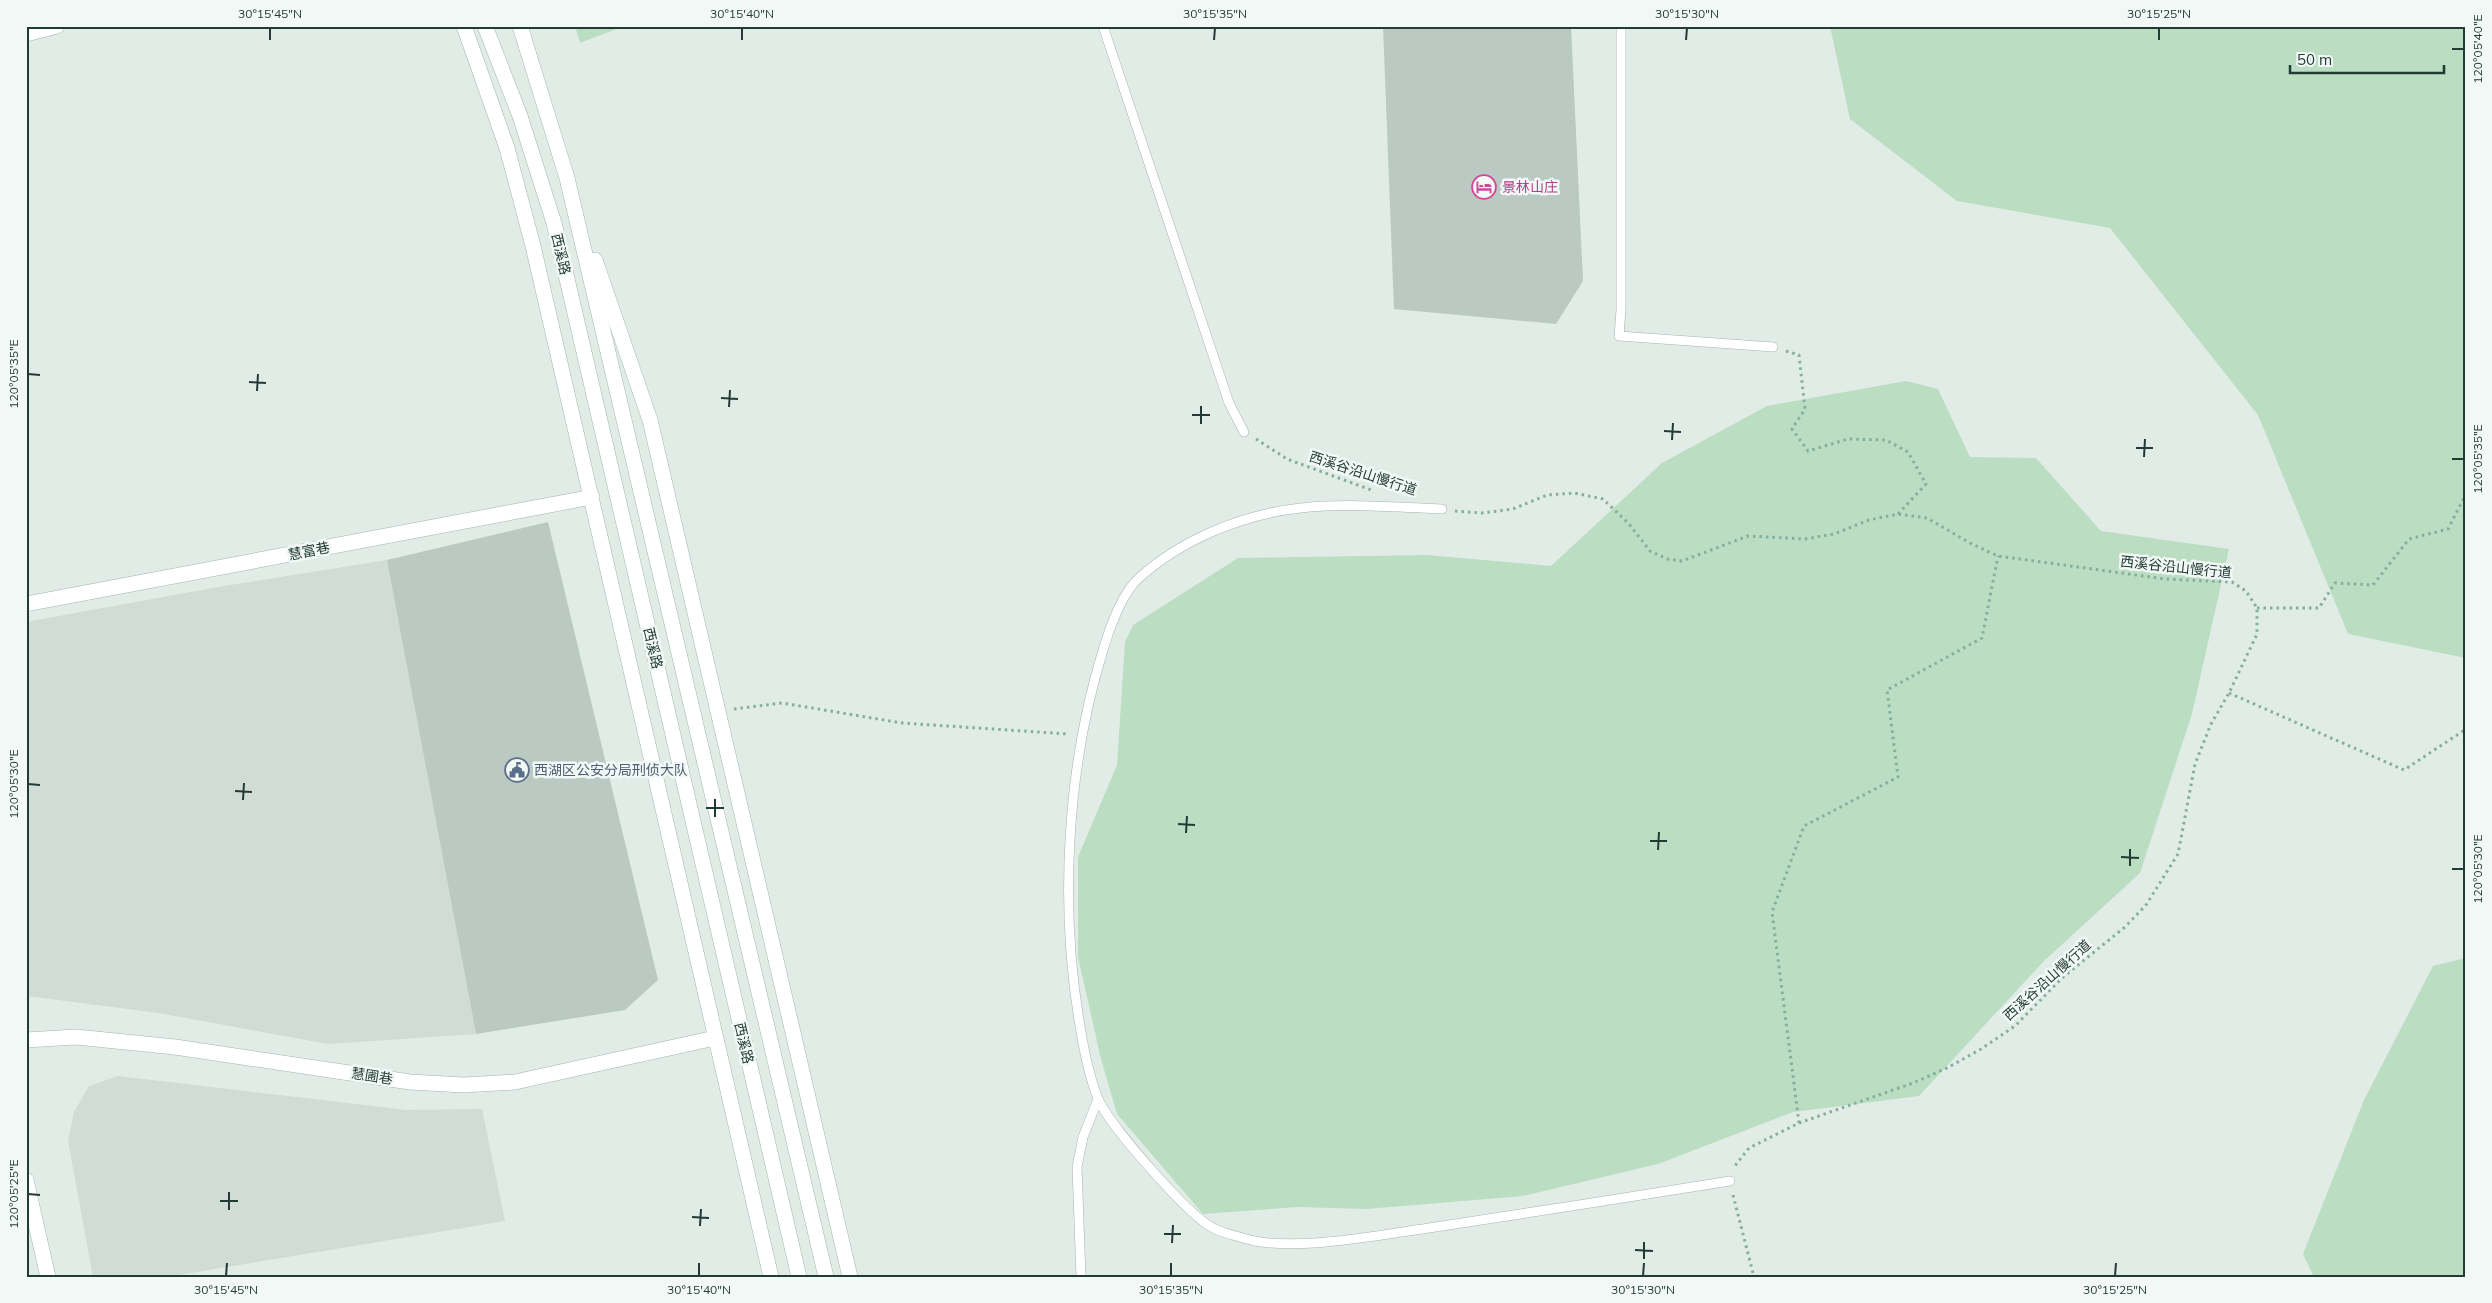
<svg xmlns="http://www.w3.org/2000/svg" width="2492" height="1303" viewBox="0 0 2492 1303" font-family="Mulish,'Noto Sans SC',sans-serif">
	<style>
		.built { fill: #d0dcd5 }
		.green { fill: #bbddc2 }
		.building { fill: #bac9c2 }
		.lines { fill: none; stroke-linecap: round; stroke-linejoin: round }
		.lane-casing { stroke: #a4b4ae; stroke-width: 10 }
		.street-casing { stroke: #a4b4ae; stroke-width: 16 }
		.secondary-casing { stroke: #a0b7ae; stroke-width: 16 }
		.path { stroke: #82af9e; stroke-width: 3; stroke-dasharray: 2.5 4; stroke-linecap: butt }
		.lane { stroke: #fff; stroke-width: 9 }
		.street { stroke: #fff; stroke-width: 15 }
		.secondary { stroke: #fff; stroke-width: 15 }
		.ticks { fill: none; stroke: #223c34; stroke-width: 2 }
		.labels { text-anchor: middle; stroke-width: 5; stroke-linejoin: round; paint-order: stroke }
		.hotel-label { font-size: 14px; fill: #b23c85; stroke: #f2f8f5; text-anchor: start }
		.street-label { font-size: 14px; fill: #223c34; stroke: #f2f8f5 }
		.service-label { font-size: 14px; fill: #4e5e75; stroke: #f2f8f5; text-anchor: start }
		.neatline { fill: none; stroke: #223c34; stroke-width: 2 }
		.ticks-label { font-size: 12px; text-anchor: middle; fill: #223c34 }
	</style>
	<rect width="100%" height="100%" fill="#e1ece7"/>
	<g class="built">
		<polygon points="387,560 476,1034 328,1044 159,1013 26,996 26,622 224,586"/>
		<polygon points="118,1076 407,1110 482,1109 505,1221 167,1277 93,1277 68,1141 74,1112 89,1086"/>
	</g>
	<g class="green">
		<polygon points="575,26 624,26 580,43"/>
		<polygon points="1830,26 2466,26 2466,658 2348,634 2258,415 2110,228 1957,201 1850,119"/>
		<polygon points="1906,381 1938,389 1970,457 2036,458 2101,531 2229,549 2192,714 2140,873 2043,962 1919,1096 1793,1112 1658,1164 1523,1196 1366,1209 1298,1207 1203,1214 1117,1114 1101,1059 1078,957 1078,857 1117,765 1125,642 1133,625 1238,558 1427,555 1551,566 1662,463 1767,406"/>
		<polygon points="2466,958 2466,1277 2314,1277 2303,1254 2364,1100 2433,966"/>
	</g>
	<g class="building">
		<polygon points="1383,26 1571,26 1583,281 1556,324 1394,309"/>
		<polygon points="548,522 658,980 625,1010 476,1034 387,560"/>
	</g>
	<g class="lines">
		<g class="lane-casing">
			<g id="lane">
				<polyline points="1103,26 1229,403 1244,432"/>
				<polyline points="1621,26 1621,310 1619,336 1773,347"/>
				<path d="M1442 509C1396 507 1347 503 1301 508 1244 514 1182 539 1139 578 1123 592 1110 626 1104 647 1067 764 1059 905 1080 1026 1084 1051 1089 1077 1099 1101 1111 1127 1189 1216 1213 1228 1222 1233 1233 1235 1243 1238 1289 1253 1379 1235 1429 1228 1529 1213 1630 1197 1730 1181"/>
				<polyline points="1081,1277 1077,1167 1083,1137 1098,1099"/>
			</g>
		</g>
		<g class="street-casing">
			<g id="street">
				<polyline points="26,604 592,497"/>
				<polyline points="26,1040 76,1037 175,1047 410,1082 464,1085 515,1082 715,1038"/>
			</g>
		</g>
		<g class="secondary-casing">
			<g id="secondary">
				<polyline points="464,26 507,148 533,246 771,1277"/>
				<polyline points="485,26 520,116 554,223 799,1277"/>
				<polyline points="520,26 567,178 826,1277"/>
				<polyline points="26,34 57,26"/>
				<polyline points="595,260 650,420 850,1277"/>
				<polyline points="26,1180 48,1277"/>
			</g>
		</g>
		<g class="path">
			<polyline points="1786,351 1799,355 1805,409 1792,429 1808,451 1848,439 1886,440 1908,452 1926,484 1898,514"/>
			<polyline points="1256,439 1287,459 1374,491"/>
			<polyline points="1455,511 1482,513 1513,509 1547,495 1574,493 1603,499 1629,524 1650,551 1667,559 1682,561 1748,536 1805,539 1834,534 1869,520 1898,514 1927,518 1970,543 1998,556 2165,579 2232,582 2246,591 2257,608 2257,634 2229,693 2211,724 2195,764 2178,854 2146,905 2125,927 2062,978 2015,1026 1981,1049 1947,1068 1913,1083 1799,1123 1749,1148 1734,1167"/>
			<polyline points="2257,608 2319,608 2335,583 2373,585 2409,539 2448,529 2466,494"/>
			<polyline points="2229,693 2404,770 2466,729"/>
			<polyline points="734,709 782,703 902,723 1068,734"/>
			<polyline points="1799,1123 1772,912 1804,826 1898,777 1887,690 1982,638 1998,556"/>
			<polyline points="1733,1195 1754,1277"/>
		</g>
		<use href="#lane" class="lane"/>
		<use href="#street" class="street"/>
		<use href="#secondary" class="secondary"/>
	</g>
	<path class="ticks" d="M270 40V28M742 40V28M1214 40 1215 28M1686 40 1687 28M2159 40V28M2452 49H2464M28 374 40 375M249 382 266 383M257 391 258 374M721 398 738 399M729 407 730 390M1192 415H1210M1201 424V406M1664 431 1681 432M1672 440 1673 423M2136 448H2153M2144 457 2145 439M2452 459H2464M28 784 40 785M235 791 252 792M243 800 244 783M706 808H724M715 817V799M1178 824 1195 825M1186 833 1187 816M1650 841H1667M1658 850 1659 832M2121 857 2139 858M2130 866V849M2452 869H2464M28 1194 40 1195M220 1201H238M229 1210V1192M692 1217 709 1218M700 1226 701 1209M1164 1234H1181M1172 1243 1173 1225M1635 1250 1653 1251M1644 1259V1242M226 1276 227 1263M699 1276V1263M1171 1276V1263M1643 1276 1644 1263M2115 1276 2116 1263"/>
	<defs>
		<g id="hotel-ring" transform="scale(1.25)"><circle r="9.5" fill="#f2f8f5" stroke="#d1479c" stroke-width="1.5"/><path d="M-6-4.5h1.5V1H6V5H4.5V3h-9V5H-6ZM-4 0a1.8 1.8 0 1 1 3.6 0ZM.5 0V-2.5h3Q6-2.5 6 0Z" fill="#d1479c"/></g>
		<g id="civic-ring" transform="scale(1.25)"><circle r="9.5" fill="#f2f8f5" stroke="#5c6f8a" stroke-width="1.5"/><path d="M-.6-6.5H3V-4.5H.6V-3L4-1V1h2V6H-6V1h2V-1L-.6-3ZM-1.2 2.5V6h2.4V2.5Z" fill="#5c6f8a"/></g>
	</defs>
	<g fill-rule="evenodd">
		<use href="#hotel-ring" x="1484" y="187"/>
		<use href="#civic-ring" x="517" y="770"/>
	</g>
	<g class="labels">
		<g class="hotel-label">
			<text x="1502" y="192">景林山庄</text>
		</g>
		<g class="street-label">
			<text transform="translate(561 254) rotate(77)" y="5">西溪路</text>
			<text transform="translate(1363 473) rotate(18)" y="5">西溪谷沿山慢行道</text>
			<text transform="translate(309 551) rotate(-11)" y="5">慧富巷</text>
			<text transform="translate(2176 567) rotate(6)" y="5">西溪谷沿山慢行道</text>
			<text transform="translate(653 648) rotate(77)" y="5">西溪路</text>
			<text transform="translate(2047 980) rotate(-42)" y="5">西溪谷沿山慢行道</text>
			<text transform="translate(744 1043) rotate(77)" y="5">西溪路</text>
			<text transform="translate(372 1076) rotate(9)" y="5">慧圃巷</text>
		</g>
		<g class="service-label">
			<text x="534" y="775">西湖区公安分局刑侦大队</text>
		</g>
	</g>
	<rect width="2492" height="1303" fill="none" stroke="#f2f8f5" stroke-width="55"/>
	<path d="M2290 65v8h154v-8" fill="none" stroke="#223c34" stroke-width="2.5"/>
	<text x="2297" y="65" font-size="15" fill="#223c34" stroke="#f2f8f5" stroke-width="4" paint-order="stroke">50 m</text>
	<rect x="28" y="28" width="2436" height="1248" class="neatline"/>
	<g class="ticks-label">
		<text x="270" y="18">30°15'45"N</text>
		<text x="742" y="18">30°15'40"N</text>
		<text x="1215" y="18">30°15'35"N</text>
		<text x="1687" y="18">30°15'30"N</text>
		<text x="2159" y="18">30°15'25"N</text>
		<text transform="translate(2478 49) rotate(-90)" y="4">120°05'40"E</text>
		<text transform="translate(14 374) rotate(-90)" y="4">120°05'35"E</text>
		<text transform="translate(2478 459) rotate(-90)" y="4">120°05'35"E</text>
		<text transform="translate(14 784) rotate(-90)" y="4">120°05'30"E</text>
		<text transform="translate(2478 869) rotate(-90)" y="4">120°05'30"E</text>
		<text transform="translate(14 1194) rotate(-90)" y="4">120°05'25"E</text>
		<text x="226" y="1294">30°15'45"N</text>
		<text x="699" y="1294">30°15'40"N</text>
		<text x="1171" y="1294">30°15'35"N</text>
		<text x="1643" y="1294">30°15'30"N</text>
		<text x="2115" y="1294">30°15'25"N</text>
	</g>
</svg>
